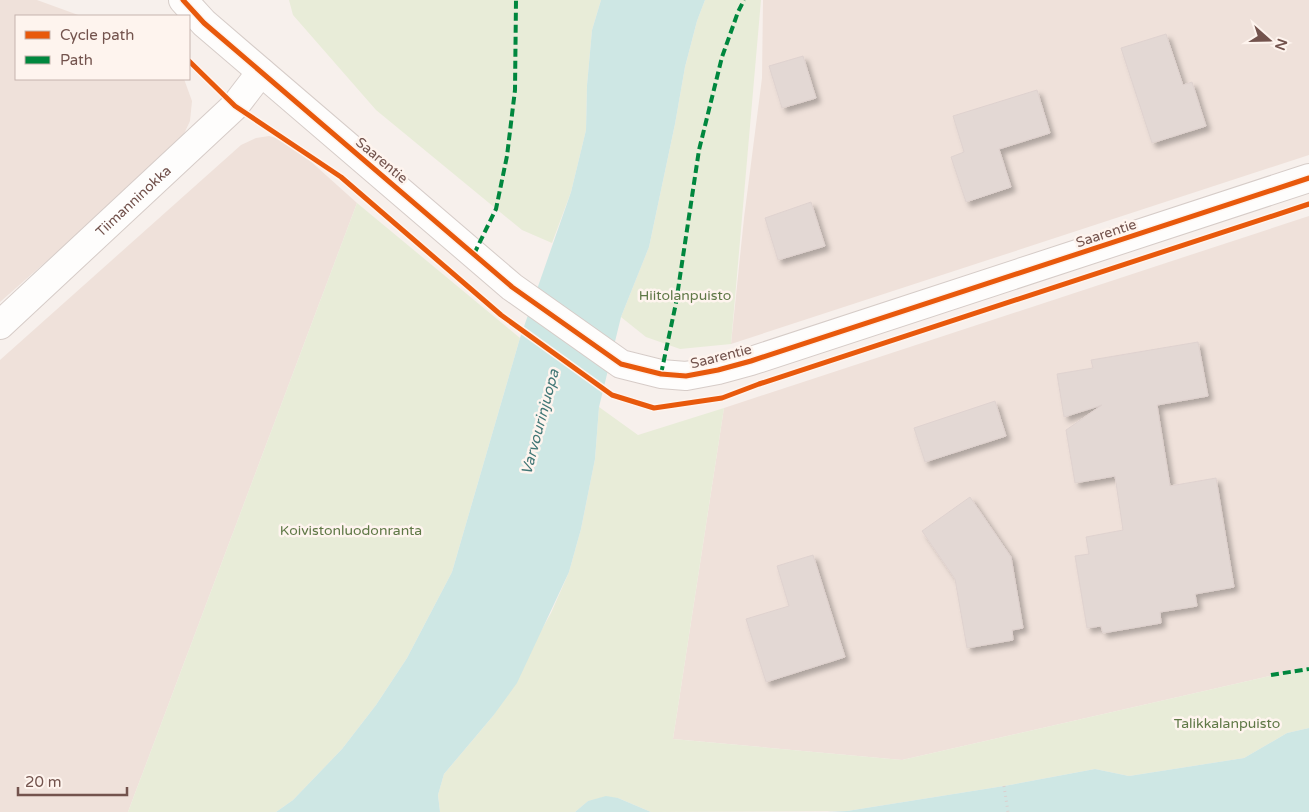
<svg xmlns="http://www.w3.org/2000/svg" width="1309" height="812" viewBox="0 0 1309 812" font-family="'Varela Round',sans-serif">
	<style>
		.residential { fill: #efe1da }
		.green { fill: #e8ecd8 }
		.water { fill: #cee7e4 }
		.building { fill: #e3d8d4; stroke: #dfd2cf; filter: url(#shadow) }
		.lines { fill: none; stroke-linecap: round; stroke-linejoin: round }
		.minor-casing { stroke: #d6ccc8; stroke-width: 30 }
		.path { stroke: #dad0cf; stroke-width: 3; stroke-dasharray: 1 4; stroke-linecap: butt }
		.minor { stroke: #fefdfc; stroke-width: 28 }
		.quiet { stroke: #00873e; stroke-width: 4; stroke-dasharray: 8 4; stroke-linecap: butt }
		.cycleway-casing { stroke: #fef4ee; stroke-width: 8 }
		.cycleway { stroke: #e8590c; stroke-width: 5 }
		.labels { text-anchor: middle; stroke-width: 5; stroke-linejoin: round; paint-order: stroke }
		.street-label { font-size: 14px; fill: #73534d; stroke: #fef4ee }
		.park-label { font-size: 14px; fill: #5f7846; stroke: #fef4ee }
		.water-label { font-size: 15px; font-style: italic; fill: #427776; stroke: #fef4ee }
	</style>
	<defs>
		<filter id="shadow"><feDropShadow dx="4.5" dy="4.5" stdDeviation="2.5" flood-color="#0004"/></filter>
	</defs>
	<rect width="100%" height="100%" fill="#f7f0ec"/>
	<g class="residential">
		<polygon points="0,0 37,0 81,16 16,16 16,79 184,79 192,101 190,121 183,136 173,150 0,302"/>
		<polygon points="763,0 1309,0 1309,155 731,344 744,218 762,78"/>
		<polygon points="269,136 288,141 357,203 128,812 0,812 0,360 241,145 256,138"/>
		<polygon points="1309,216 1309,667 902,760 673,739 724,408"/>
	</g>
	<g class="green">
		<polygon points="289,0 601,0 592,30 587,85 586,130 571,192 552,243 522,230 376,110 293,15"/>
		<polygon points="705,0 761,0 731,344 680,349 646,337 621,317 649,247 675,124 685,67 697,21"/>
		<polygon points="357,203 520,338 452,572 407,658 376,705 342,749 293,800 276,812 128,812"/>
		<polygon points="599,407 638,435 724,408 673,739 902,760 1309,667 1309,728 1287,733 1244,758 1129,776 1095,769 1004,786 847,811 651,812 618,798 588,801 575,812 440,812 438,795 444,774 493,716 551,613 569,572 581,529 595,459"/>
	</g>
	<g class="water">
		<polygon points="601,0 705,0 697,21 685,67 675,124 649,247 621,317 599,407 595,459 581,529 569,572 517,683 493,716 444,774 438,795 440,812 276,812 293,800 342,749 376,705 407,658 452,572 520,338 571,192 586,130 587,85 592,30"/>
		<polygon points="1309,728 1309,812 827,812 847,811 1004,786 1095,769 1129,776 1244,758 1287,733"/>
		<polygon points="606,796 618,798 651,812 575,812 588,801"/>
	</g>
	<g class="building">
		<polygon points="1166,34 1183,85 1192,82 1206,126 1152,143 1121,48"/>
		<polygon points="803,56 816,98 782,108 769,66"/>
		<polygon points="1037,90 1050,133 999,149 1011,187 966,202 951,157 964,152 953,116"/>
		<polygon points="811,202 825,246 778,260 765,218"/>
		<polygon points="1198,342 1208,396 1157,405 1170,486 1216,478 1234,587 1195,594 1197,606 1160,612 1161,623 1103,633 1101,626 1087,628 1075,556 1089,554 1086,537 1123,530 1115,476 1075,483 1066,430 1102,405 1064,417 1057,374 1093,368 1091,360"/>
		<polygon points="995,401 1006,436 925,462 914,428"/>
		<polygon points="970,497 1011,557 1023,628 1012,630 1013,640 967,648 955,579 922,531"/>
		<polygon points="813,555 845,657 766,682 746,619 789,606 777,566"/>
	</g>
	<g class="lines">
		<g class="minor-casing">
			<g id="minor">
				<polyline points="183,0 204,23 512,287 621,364 661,374 686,376 718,370 751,361 1309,178"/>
				<path id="s1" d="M0 325 235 106 261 72"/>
			</g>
		</g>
		<polyline class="path" points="1004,786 1008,812"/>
		<use href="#minor" class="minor"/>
		<g class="quiet">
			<polyline points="474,254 496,209 507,156 515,90 516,0"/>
			<polyline points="661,374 676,303 699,150 722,57 738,12 744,0"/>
			<polyline points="1271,675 1309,669"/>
		</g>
		<g class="cycleway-casing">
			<g id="cycleway">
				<polyline points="183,0 204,23 512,287 621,364 661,374 686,376 718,370 751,361 1309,178"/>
				<polyline points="189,61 235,106 341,177 501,315 612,395 654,408 722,398 759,384 1309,204"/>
			</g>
		</g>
		<use href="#cycleway" class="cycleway"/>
	</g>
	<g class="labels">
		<g class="street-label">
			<text transform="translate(382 160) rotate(40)" y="5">Saarentie</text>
			<text dy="5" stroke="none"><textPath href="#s1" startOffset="182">Tiimanninokka</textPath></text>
			<text transform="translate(1106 233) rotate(-18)" y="5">Saarentie</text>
			<text transform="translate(721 356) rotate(-14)" y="5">Saarentie</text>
		</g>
		<g class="park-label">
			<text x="685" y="300">Hiitolanpuisto</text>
			<text x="351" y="535">Koivistonluodonranta</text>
			<text x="1227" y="728">Talikkalanpuisto</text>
		</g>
		<g class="water-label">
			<text transform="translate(540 422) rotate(-75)" y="5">Varvourinjuopa</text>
		</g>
	</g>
	<rect x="15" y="15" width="175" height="65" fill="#fef4ee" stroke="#c6b4ae"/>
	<rect x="25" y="31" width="25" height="8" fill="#e8590c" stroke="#c6b4ae"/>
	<text x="60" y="40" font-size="15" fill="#73534d">Cycle path</text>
	<rect x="25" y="56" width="25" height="8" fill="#00873e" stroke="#c6b4ae"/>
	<text x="60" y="65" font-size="15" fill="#73534d">Path</text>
	<g transform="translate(1269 40) rotate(110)" stroke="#fef4ee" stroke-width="4" paint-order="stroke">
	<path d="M0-4L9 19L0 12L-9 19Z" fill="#73534d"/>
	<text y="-8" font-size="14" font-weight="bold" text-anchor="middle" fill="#73534d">N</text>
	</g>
	<path d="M18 787v8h109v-8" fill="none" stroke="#73534d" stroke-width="2.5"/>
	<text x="25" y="787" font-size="15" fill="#73534d" stroke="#fef4ee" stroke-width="4" paint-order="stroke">20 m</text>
</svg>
